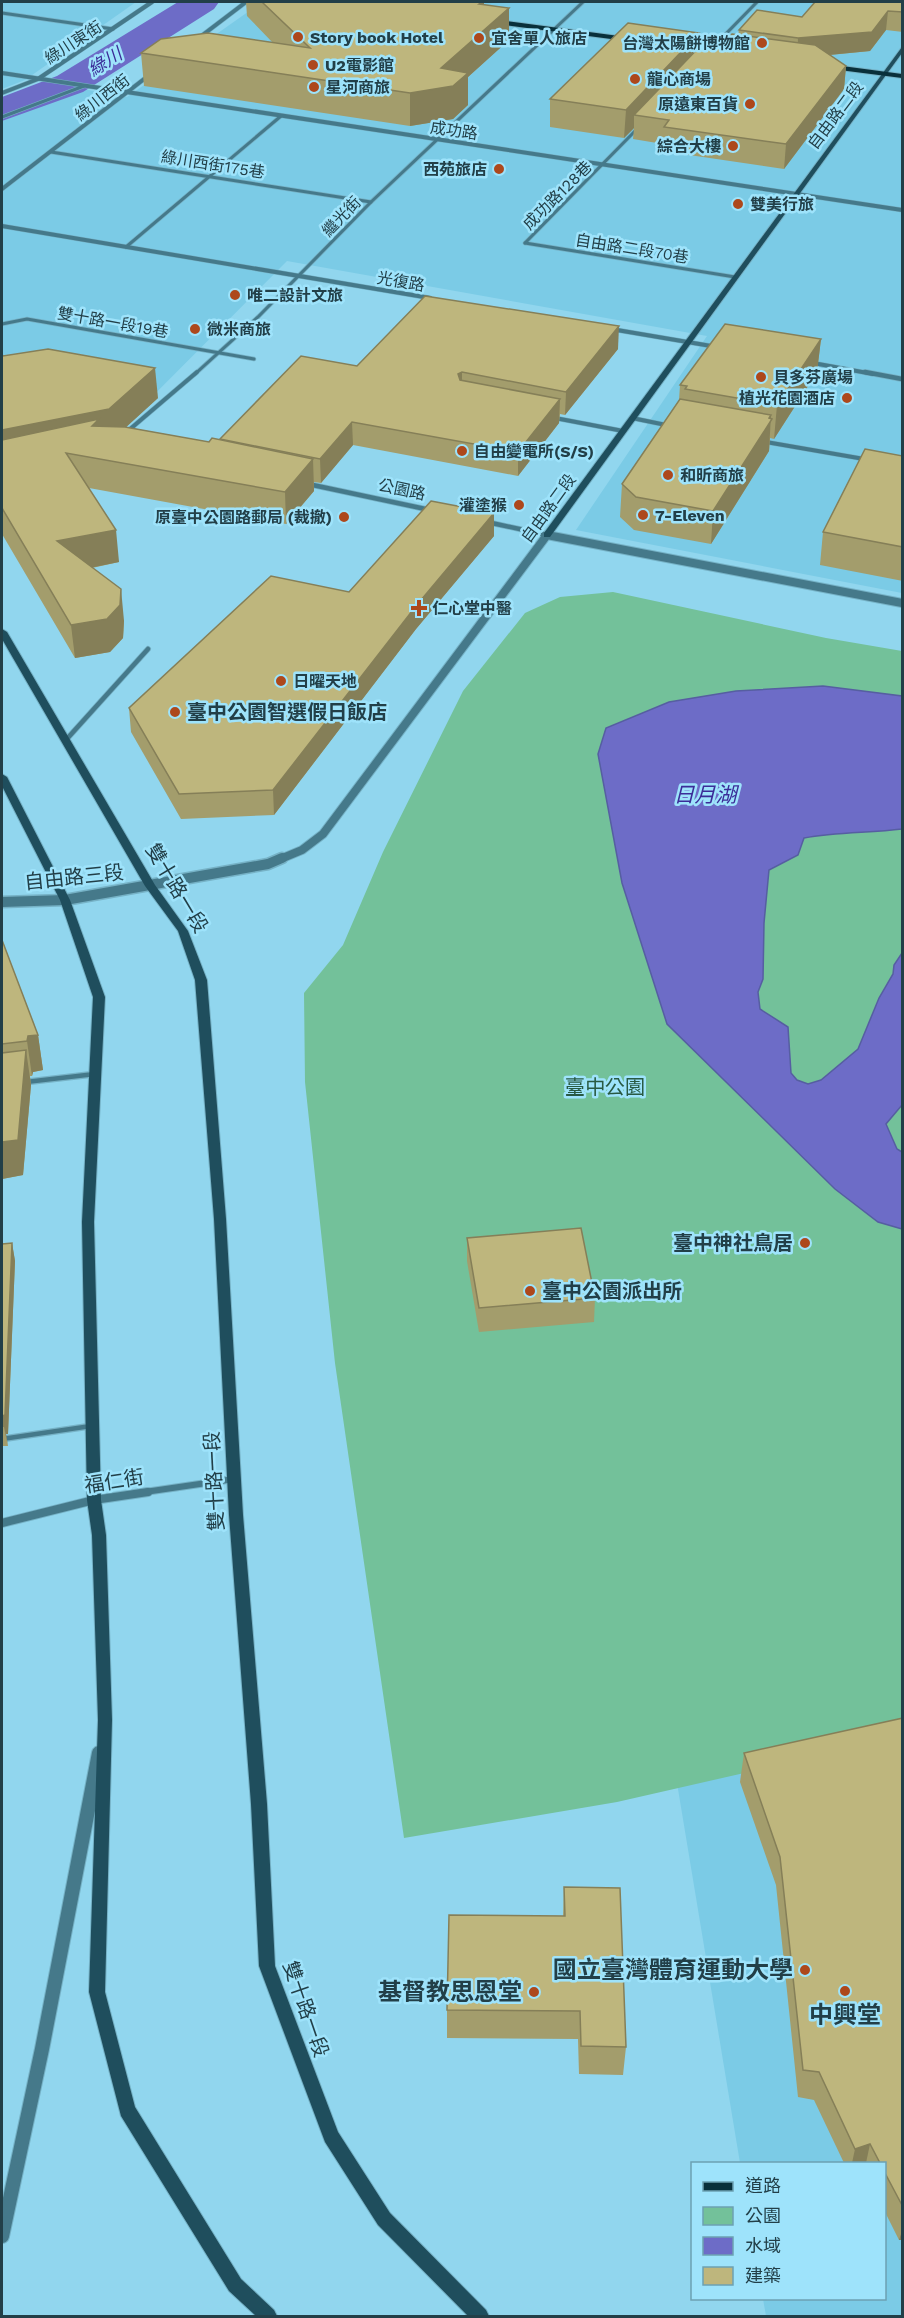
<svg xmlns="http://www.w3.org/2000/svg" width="904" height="2318" viewBox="0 0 904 2318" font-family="'Work Sans','Noto Sans TC',sans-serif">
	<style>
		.built { fill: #7bcbe6 }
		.green { fill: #73c19a }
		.water { fill: #6d6cc7; stroke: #565ea1; stroke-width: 1.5 }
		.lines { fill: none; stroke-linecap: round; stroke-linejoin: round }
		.river { fill: #6d6cc7; fill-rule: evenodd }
		.service-far2-casing { stroke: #76b2c6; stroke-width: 4.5 }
		.service-far1-casing { stroke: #76b2c6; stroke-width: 5 }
		.service-casing { stroke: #76b2c6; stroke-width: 7 }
		.pedestrian-casing { stroke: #76b2c6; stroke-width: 4.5 }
		.minor-far3-casing { stroke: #76b2c6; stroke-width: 5 }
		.minor-far2-casing { stroke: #76b2c6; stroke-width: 6 }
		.minor-far1-casing { stroke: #76b2c6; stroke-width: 8 }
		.minor-casing { stroke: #76b2c6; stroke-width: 10 }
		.tertiary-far2-casing { stroke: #76b2c6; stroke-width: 10 }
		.tertiary-far1-casing { stroke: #76b2c6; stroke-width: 13 }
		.tertiary-casing { stroke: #76b2c6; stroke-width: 16 }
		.secondary-casing { stroke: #76b2c6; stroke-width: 2 }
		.primary-casing { stroke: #76b2c6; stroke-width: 2 }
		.service-far2 { stroke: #45798a; stroke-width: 3 }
		.service-far1 { stroke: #45798a; stroke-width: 4 }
		.service { stroke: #45798a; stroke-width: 4.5 }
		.pedestrian { stroke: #45798a; stroke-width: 3 }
		.minor-far3 { stroke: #45798a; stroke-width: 4 }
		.minor-far2 { stroke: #45798a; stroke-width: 4.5 }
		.minor-far1 { stroke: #45798a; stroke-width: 6 }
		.minor { stroke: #45798a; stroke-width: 8 }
		.tertiary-far2 { stroke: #45798a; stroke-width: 8 }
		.tertiary-far1 { stroke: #45798a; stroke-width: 10 }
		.tertiary { stroke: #45798a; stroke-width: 14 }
		.secondary { fill: #1f4e5d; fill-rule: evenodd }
		.primary { fill: #09303b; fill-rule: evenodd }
		.wall { fill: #a39d6c }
		.shaded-wall { fill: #857f58 }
		.building { fill: #beb67d; stroke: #857f58; stroke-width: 1.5 }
		.poi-dot { fill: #ad481c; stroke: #9ee3fb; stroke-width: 2 }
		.labels { text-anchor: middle; stroke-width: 5; stroke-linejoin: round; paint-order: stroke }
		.far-poi-label { font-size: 16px; font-weight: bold; fill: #223f48; stroke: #9ee3fb; text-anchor: start }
		.far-street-label { font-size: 16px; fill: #223f48; stroke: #9ee3fb }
		.far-water-label { font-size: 18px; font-style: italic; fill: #3b2c98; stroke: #9ee3fb }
		.poi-label { font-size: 20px; font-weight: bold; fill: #223f48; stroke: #9ee3fb; text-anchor: start }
		.street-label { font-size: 20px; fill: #223f48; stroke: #9ee3fb }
		.park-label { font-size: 20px; fill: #295a43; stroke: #9ee3fb }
		.water-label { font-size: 21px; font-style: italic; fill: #3b2c98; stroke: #9ee3fb }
		.near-poi-label { font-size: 24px; font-weight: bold; fill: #223f48; stroke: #9ee3fb; text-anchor: end }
	</style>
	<rect width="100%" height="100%" fill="#91d6ee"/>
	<g class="built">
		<polygon points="2,2 136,2 25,80 2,89"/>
		<polygon points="262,2 902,2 902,593 576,530 707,336 287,261 109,440 2,462 2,121 83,89 127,97"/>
		<polygon points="902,1726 902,2316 766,2316 763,2299 884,2298 884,2164 740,2163 676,1777"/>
	</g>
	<polygon class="green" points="613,592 826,638 902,651 902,1737 617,1802 404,1838 335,1363 305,1082 304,993 343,945 383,852 463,691 525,613 560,597"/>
	<path class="water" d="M823 686 902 696V829C869 833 837 832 804 838L798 855 769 870 764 923 763 979 758 992 760 1009 788 1027 791 1073 797 1080 808 1084 821 1080 858 1049 879 998 893 974 894 965 902 953V1105L886 1124 897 1149 902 1152V1229L878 1222 835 1189 667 1024 622 883 598 754 606 728 669 702 736 691Z"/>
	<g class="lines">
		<polygon class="river" points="178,2 219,2 214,9 83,92 2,121 2,97 57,76"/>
		<g class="service-far2-casing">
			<g id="service-far2">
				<polyline points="2,13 113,29"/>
				<polyline points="716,44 757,2"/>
				<polyline points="51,152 371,202"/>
				<polyline points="525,243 637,129"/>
				<polyline points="525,243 735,277"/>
				<polyline points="126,247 281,116"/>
				<polyline points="2,324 27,319 254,359"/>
				<polyline points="195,374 259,316 371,202 583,2"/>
			</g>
		</g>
		<g class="service-far1-casing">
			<g id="service-far1">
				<polyline points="555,418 623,431"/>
				<polyline points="632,418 666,425"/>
				<polyline points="129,430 197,372"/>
				<polyline points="766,442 864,459"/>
			</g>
		</g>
		<g class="service-casing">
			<g id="service">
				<polyline points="26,1082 95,1074"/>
				<polyline points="2,1439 91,1426"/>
			</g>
		</g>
		<g class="pedestrian-casing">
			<polyline id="pedestrian" points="2,117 84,86"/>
		</g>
		<g class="minor-far3-casing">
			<g id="minor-far3">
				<polyline points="200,37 246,2"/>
				<polyline points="2,73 902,210"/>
				<polyline points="2,93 38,79 152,2"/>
				<polyline points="2,189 148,76"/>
				<polyline points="2,226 430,298"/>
				<polyline points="611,329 717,347"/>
				<polyline points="813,363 873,374"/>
			</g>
		</g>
		<g class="minor-far2-casing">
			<g id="minor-far2">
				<polyline points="865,372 902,379"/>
				<polyline points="308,484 430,510"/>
				<polyline points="487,522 547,535"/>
				<polyline points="65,741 148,649"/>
			</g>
		</g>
		<g class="minor-far1-casing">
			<polyline id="minor-far1" points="138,1493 234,1479"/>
		</g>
		<g class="minor-casing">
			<polyline id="minor" points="2,1523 94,1500 148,1492"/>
		</g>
		<g class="tertiary-far2-casing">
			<polyline id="tertiary-far2" points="278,860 302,850 323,834 547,535 902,603"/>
		</g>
		<g class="tertiary-far1-casing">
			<polyline id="tertiary-far1" points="2,902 65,900 268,864 282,858"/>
		</g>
		<g class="tertiary-casing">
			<polyline id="tertiary" points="2,2236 42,2049 99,1753"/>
		</g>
		<g class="secondary-casing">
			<g id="secondary">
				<polygon points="902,47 902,53 550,537 544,537 544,533"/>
				<polygon points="2,629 7,632 155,885 188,931 207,980 226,1219 243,1515 267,1804 275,1966 338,2132 390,2213 486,2310 489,2316 468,2316 378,2225 325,2142 259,1966 251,1804 229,1515 214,1219 195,980 178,931 145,886 2,639"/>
				<polygon points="2,774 7,777 70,900 105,997 94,1222 101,1500 106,1535 112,1720 105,1992 135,2107 241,2279 274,2310 277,2316 256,2316 229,2291 121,2116 89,1992 98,1720 92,1535 87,1500 82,1222 93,997 60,900 2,786"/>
			</g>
		</g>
		<g class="primary-casing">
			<g id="primary">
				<polygon points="491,19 634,38 638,40 634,42 488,23 488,19"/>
				<polygon points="827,64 902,74 902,78 824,68 823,66"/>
			</g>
		</g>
		<use href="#service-far2" class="service-far2"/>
		<use href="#service-far1" class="service-far1"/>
		<use href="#service" class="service"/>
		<use href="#pedestrian" class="pedestrian"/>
		<use href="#minor-far3" class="minor-far3"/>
		<use href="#minor-far2" class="minor-far2"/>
		<use href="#minor-far1" class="minor-far1"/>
		<use href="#minor" class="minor"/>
		<use href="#tertiary-far2" class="tertiary-far2"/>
		<use href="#tertiary-far1" class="tertiary-far1"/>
		<use href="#tertiary" class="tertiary"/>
		<use href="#secondary" class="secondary"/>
		<use href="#primary" class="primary"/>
	</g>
	<g class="wall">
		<polygon points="246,2 484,2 484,5 509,40 468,77 468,105 453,119 410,126 144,86 141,53 273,43 247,16"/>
		<polygon points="903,2 903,32 886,30 870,51 830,55 846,66 844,89 784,169 662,151 663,144 633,139 634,128 624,138 550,127 550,99 699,33 698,48 726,40 738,35 739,30 802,17"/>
		<polygon points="821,339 817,372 774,439 770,438 769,451 711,544 634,530 620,517 622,484 679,400 680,385"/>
		<polygon points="618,349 565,415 560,414 559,423 518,476 353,445 321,483 314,482 314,491 286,524 89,488 119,562 92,568 124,621 123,638 110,652 75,658 2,534 2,354 3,356 158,398 126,427 209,442 220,440 220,439 357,366"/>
		<polygon points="903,456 903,581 820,565 823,532"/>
		<polygon points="494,513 494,536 416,629 274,815 181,819 131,732 129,708 349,592"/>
		<polygon points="2,940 38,1035 43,1070 33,1072 32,1076 30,1076 31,1085 23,1175 2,1179"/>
		<polygon points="467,1238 595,1298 594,1322 479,1332 467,1261"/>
		<polygon points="12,1243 15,1261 8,1434 6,1434 8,1446 2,1446 2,1244"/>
		<polygon points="903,1718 903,2240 899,2240 885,2212 885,2163 844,2163 814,2100 798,2097 776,1885 740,1782 744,1753"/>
		<polygon points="564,1887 626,2047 623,2075 579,2074 578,2039 447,2038 447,2010 563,1916"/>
	</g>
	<g class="shaded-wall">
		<polygon points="482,2 484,2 484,30 509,8 509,40 468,77 468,105 453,119 410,126 410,93"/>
		<polygon points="888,11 886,30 870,51 797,58 798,38"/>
		<polygon points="699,33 698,60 634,115 634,128 624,138 626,110"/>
		<polygon points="846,66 844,89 784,169 786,144"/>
		<polygon points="619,326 618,349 565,415 566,392"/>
		<polygon points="821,339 817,372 774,439 777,405"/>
		<polygon points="155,368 158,398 112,440 2,462 2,430"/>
		<polygon points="462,372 462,395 458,374"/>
		<polygon points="560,399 559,423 518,476 518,452"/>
		<polygon points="771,415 769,451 711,544 713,511"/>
		<polygon points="352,422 353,445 321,483 320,459"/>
		<polygon points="313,459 314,491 286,524 285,492"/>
		<polygon points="494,513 494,536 416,629 274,815 273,790 416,606"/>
		<polygon points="116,530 119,562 60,574 57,541"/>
		<polygon points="121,589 124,621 123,638 110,652 75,658 71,625"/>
		<polygon points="38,1035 43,1070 33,1072 32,1076 27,1041 28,1036"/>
		<polygon points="26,1050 31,1085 23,1175 2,1179 2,1142"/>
		<polygon points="12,1243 15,1261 8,1434 6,1434 8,1446 4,1427 2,1427 2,1416"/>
		<polygon points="870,2144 866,2163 852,2163 855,2149"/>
		<polygon points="903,2228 903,2240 899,2240"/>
	</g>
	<g class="building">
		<polygon points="262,2 482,2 479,4 509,8 441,68 468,73 453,86 410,93 141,53 161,39 208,33 310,48"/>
		<polygon points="815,2 903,2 903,12 888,11 872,32 798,38 739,30 757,10 802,17"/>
		<polygon points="628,23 699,33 626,110 550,99"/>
		<polygon points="732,34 815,45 846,66 786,144 664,127 669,120 634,115 708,38 726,40"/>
		<polygon points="425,296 619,326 566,392 462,372 458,374 460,380 560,399 518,452 352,422 320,459 220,439 301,356 357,366"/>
		<polygon points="725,324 821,339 777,405 685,389 687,386 680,385"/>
		<polygon points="48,349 155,368 109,409 2,430 2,354 3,356"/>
		<polygon points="680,399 771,415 769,418 772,419 713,511 636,497 622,484"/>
		<polygon points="99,419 92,426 125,427 209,442 212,438 313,459 285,492 66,453 116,530 57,541 121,589 120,605 107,619 71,625 2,508 2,440"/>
		<polygon points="865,449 903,456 903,547 823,532"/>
		<polygon points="431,501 494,513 416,606 273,790 179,794 129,708 271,576 349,592"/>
		<polygon points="2,940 38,1035 28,1036 27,1041 2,1044"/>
		<polygon points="26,1050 18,1140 2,1142 2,1053"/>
		<polygon points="581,1228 595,1298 479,1308 467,1238"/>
		<polygon points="12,1243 5,1415 2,1416 2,1244"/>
		<polygon points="903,1718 903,2207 885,2173 885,2163 880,2163 870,2144 855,2149 819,2072 803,2070 780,1857 744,1753"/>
		<polygon points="564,1887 620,1888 626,2047 581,2046 580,2011 447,2010 449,1915 565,1916"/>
	</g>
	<g class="poi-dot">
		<circle cx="298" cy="37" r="6"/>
		<circle cx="479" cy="38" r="6"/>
		<circle cx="762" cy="43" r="6"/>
		<circle cx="313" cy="65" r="6"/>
		<circle cx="635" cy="79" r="6"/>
		<circle cx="314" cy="87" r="6"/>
		<circle cx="750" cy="104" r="6"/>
		<circle cx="733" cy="146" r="6"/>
		<circle cx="499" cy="169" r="6"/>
		<circle cx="738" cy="204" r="6"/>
		<circle cx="235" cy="295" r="6"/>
		<circle cx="195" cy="329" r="6"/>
		<circle cx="761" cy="377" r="6"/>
		<circle cx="847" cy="398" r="6"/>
		<circle cx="462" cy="451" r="6"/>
		<circle cx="668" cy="475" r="6"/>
		<circle cx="519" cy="505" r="6"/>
		<circle cx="643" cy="515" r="6"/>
		<circle cx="344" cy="517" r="6"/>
		<path d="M416 599h6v6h6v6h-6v6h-6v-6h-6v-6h6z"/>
		<circle cx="281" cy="681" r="6"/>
		<circle cx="175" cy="712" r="6"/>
		<circle cx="805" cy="1243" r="6"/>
		<circle cx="530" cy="1291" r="6"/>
		<circle cx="805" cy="1970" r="6"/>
		<circle cx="845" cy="1991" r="6"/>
		<circle cx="534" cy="1992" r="6"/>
	</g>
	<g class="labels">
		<g class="far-poi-label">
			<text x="310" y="43">Story book Hotel</text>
			<text x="491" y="44">宜舍單人旅店</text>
			<text x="750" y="49" text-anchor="end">台灣太陽餅博物館</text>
			<text x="325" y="71">U2電影館</text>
			<text x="647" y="85">龍心商場</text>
			<text x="326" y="93">星河商旅</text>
			<text x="738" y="110" text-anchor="end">原遠東百貨</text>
			<text x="721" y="152" text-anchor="end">綜合大樓</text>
			<text x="487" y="175" text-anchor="end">西苑旅店</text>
			<text x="750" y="210">雙美行旅</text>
			<text x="247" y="301">唯二設計文旅</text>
			<text x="207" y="335">微米商旅</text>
			<text x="773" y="383">貝多芬廣場</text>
			<text x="835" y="404" text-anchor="end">植光花園酒店</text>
			<text x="474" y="457">自由變電所(S/S)</text>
			<text x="680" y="481">和昕商旅</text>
			<text x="507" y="511" text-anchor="end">灌塗猴</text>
			<text x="655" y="521">7-Eleven</text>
			<text x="332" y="523" text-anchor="end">原臺中公園路郵局 (裁撤)</text>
			<text x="432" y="614">仁心堂中醫</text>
			<text x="293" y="687">日曜天地</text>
		</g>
		<g class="far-street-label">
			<text transform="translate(73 42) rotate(-33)" y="6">綠川東街</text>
			<text transform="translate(102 97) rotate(-38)" y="6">綠川西街</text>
			<text transform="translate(835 115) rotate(-53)" y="6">自由路二段</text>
			<text transform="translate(454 130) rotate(8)" y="6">成功路</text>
			<text transform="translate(213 164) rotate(9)" y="6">綠川西街175巷</text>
			<text transform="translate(557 195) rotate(-45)" y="6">成功路128巷</text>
			<text transform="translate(341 216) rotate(-46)" y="6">繼光街</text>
			<text transform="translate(632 248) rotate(9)" y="6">自由路二段70巷</text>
			<text transform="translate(401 281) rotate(10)" y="6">光復路</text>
			<text transform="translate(113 322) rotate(10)" y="6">雙十路一段19巷</text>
			<text transform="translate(402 489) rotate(12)" y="6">公園路</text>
			<text transform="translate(548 508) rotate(-54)" y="6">自由路二段</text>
		</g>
		<g class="far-water-label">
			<text transform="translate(105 62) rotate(-32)" y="6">綠川</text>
		</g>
		<g class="poi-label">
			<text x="187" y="719">臺中公園智選假日飯店</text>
			<text x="793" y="1250" text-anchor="end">臺中神社鳥居</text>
			<text x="542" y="1298">臺中公園派出所</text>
		</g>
		<g class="street-label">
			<text transform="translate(74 877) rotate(-6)" y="7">自由路三段</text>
			<text transform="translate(177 888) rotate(59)" y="7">雙十路一段</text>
			<text transform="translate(114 1481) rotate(-9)" y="7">福仁街</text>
			<text transform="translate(214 1481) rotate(-93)" y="7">雙十路一段</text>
			<text transform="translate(306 2009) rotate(71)" y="7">雙十路一段</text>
		</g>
		<g class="park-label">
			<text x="605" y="1094">臺中公園</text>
		</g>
		<g class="water-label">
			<text x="705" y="802">日月湖</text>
		</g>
		<g class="near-poi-label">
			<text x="793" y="1978">國立臺灣體育運動大學</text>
			<text x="522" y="2000">基督教思恩堂</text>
			<text x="845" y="2023" text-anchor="middle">中興堂</text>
		</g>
	</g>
	<rect width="904" height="2318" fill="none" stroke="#223f48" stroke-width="6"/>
	<rect x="691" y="2162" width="195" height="138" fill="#9ee3fb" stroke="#6ca1b3" stroke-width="1.5"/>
	<rect x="703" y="2182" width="30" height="9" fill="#09303b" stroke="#6ca1b3" stroke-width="1.5"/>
	<text x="745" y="2192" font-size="18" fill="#223f48">道路</text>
	<rect x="703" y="2207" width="30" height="18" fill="#73c19a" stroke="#6ca1b3" stroke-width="1.5"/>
	<text x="745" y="2222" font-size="18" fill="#223f48">公園</text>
	<rect x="703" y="2237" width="30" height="18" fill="#6d6cc7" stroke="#6ca1b3" stroke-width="1.5"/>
	<text x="745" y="2252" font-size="18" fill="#223f48">水域</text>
	<rect x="703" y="2267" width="30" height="18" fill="#beb67d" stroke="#6ca1b3" stroke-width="1.5"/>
	<text x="745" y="2282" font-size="18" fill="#223f48">建築</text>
</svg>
